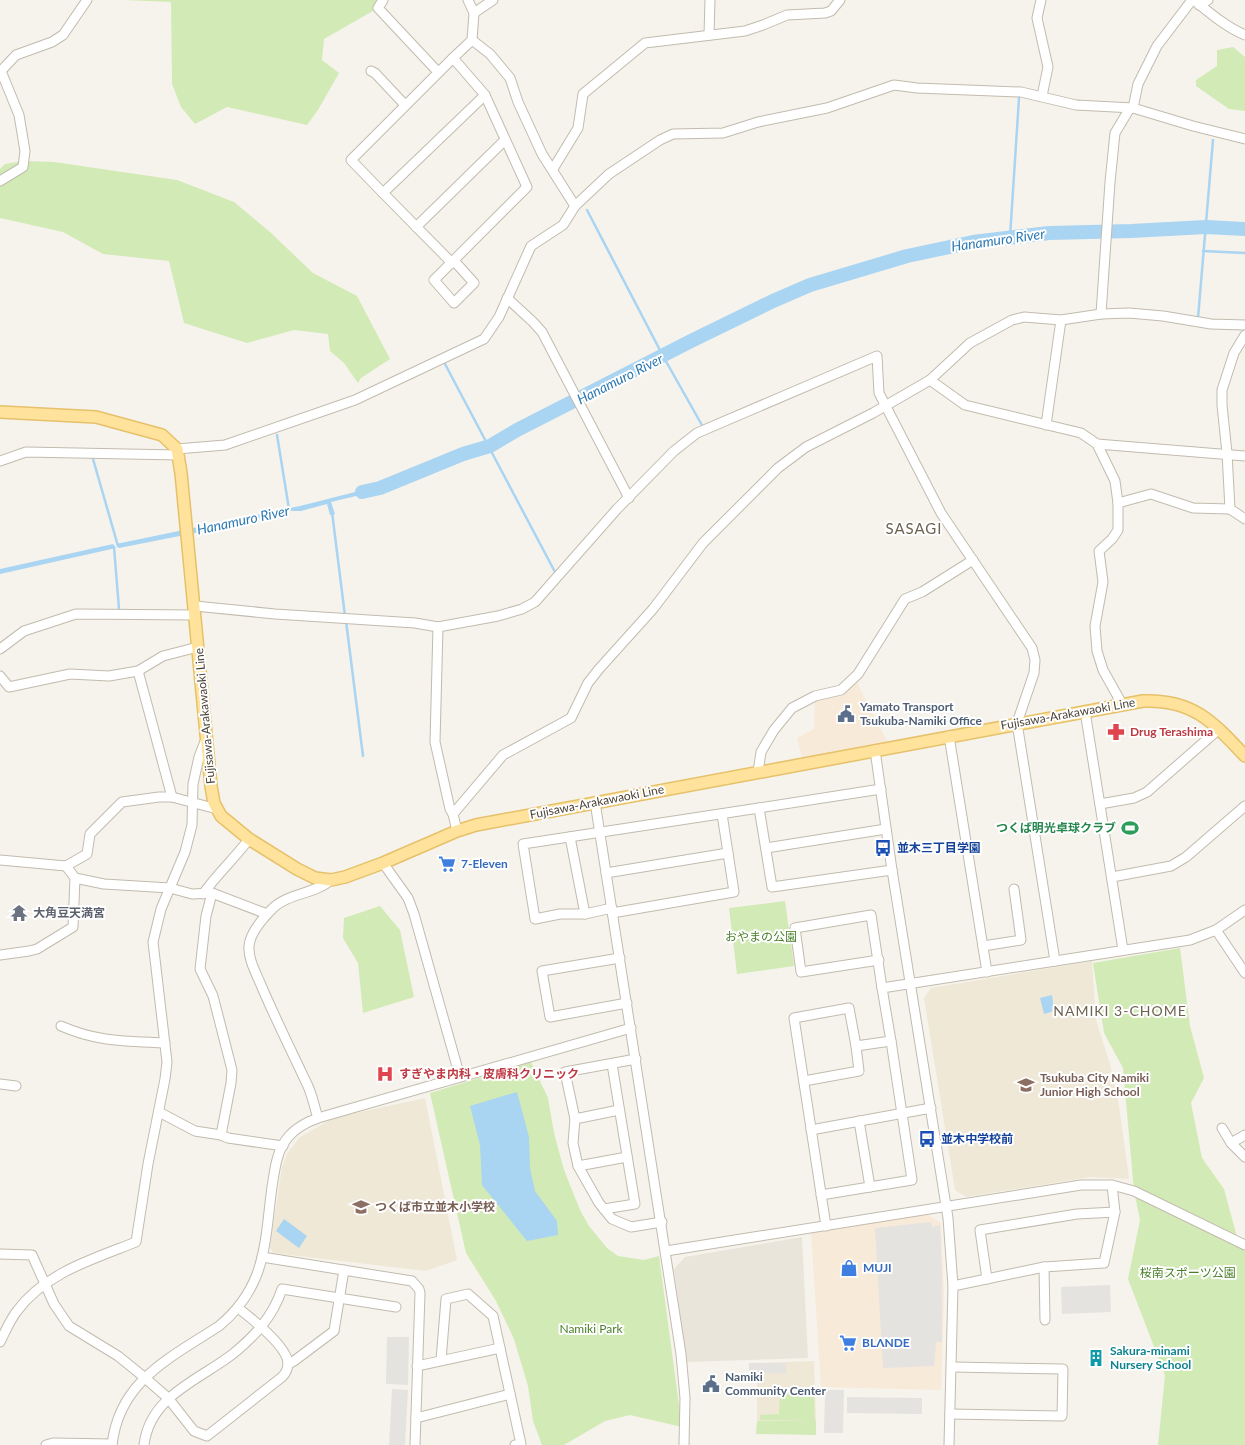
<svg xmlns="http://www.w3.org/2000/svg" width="1245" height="1445" viewBox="0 0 1245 1445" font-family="Lato,'Noto Sans JP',sans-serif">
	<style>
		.residential { fill: #eae5da }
		.commercial { fill: #f7ead8 }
		.education { fill: #efe8d6 }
		.green { fill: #d2eab5 }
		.parking { fill: #e5e3e0 }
		.water { fill: #a9d4f2 }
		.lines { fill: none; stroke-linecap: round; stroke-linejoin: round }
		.stream { stroke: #a9d4f2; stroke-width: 2.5 }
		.river { stroke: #a9d4f2; stroke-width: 14 }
		.minor-casing { stroke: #c2bbae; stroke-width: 11 }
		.major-casing { stroke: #e6c16a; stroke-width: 14 }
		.minor { stroke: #fff; stroke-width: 9 }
		.major { stroke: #ffe39c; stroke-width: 11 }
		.labels { text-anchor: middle; stroke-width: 4; stroke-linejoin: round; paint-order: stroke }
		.service-label { font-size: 12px; font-weight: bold; fill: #4e5e75; stroke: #fff; text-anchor: start }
		.street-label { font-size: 12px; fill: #4b4439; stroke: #fff }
		.health-label { font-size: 12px; font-weight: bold; fill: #be3a42; stroke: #fff; text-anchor: start }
		.leisure-label { font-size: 12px; font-weight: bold; fill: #27864d; stroke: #fff; text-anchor: end }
		.transit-label { font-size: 12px; font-weight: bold; fill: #164399; stroke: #fff; text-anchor: start }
		.shop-label { font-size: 12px; font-weight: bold; fill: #366cbe; stroke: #fff; text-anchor: start }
		.worship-label { font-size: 12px; font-weight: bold; fill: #5b616d; stroke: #fff; text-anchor: start }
		.park-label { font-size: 12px; fill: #4a7f2a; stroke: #fff }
		.education-label { font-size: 12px; font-weight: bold; fill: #785e54; stroke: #fff; text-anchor: start }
		.culture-label { font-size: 12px; font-weight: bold; fill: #0d838f; stroke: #fff; text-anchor: start }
		.water-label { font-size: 14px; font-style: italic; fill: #2e7ab2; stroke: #fff }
		.neighbourhood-label { font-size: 14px; letter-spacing: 1px; fill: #6e6250; stroke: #fff }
		.quarter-label { font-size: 15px; letter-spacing: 1px; fill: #6e6250; stroke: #fff }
	</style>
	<rect width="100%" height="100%" fill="#f6f3ec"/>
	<polygon class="residential" points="802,1237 808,1358 686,1362 674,1269 685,1257"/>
	<g class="commercial">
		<polygon points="856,681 887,741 802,758 797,738 814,729 815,699"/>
		<polygon points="927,1214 941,1223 944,1295 941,1390 821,1387 811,1232"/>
	</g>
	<g class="education">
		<polygon points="1092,961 1096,1020 1110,1064 1119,1106 1129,1179 1090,1177 966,1197 955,1190 924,998 931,988"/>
		<polygon points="425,1098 457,1260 426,1271 273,1253 270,1247 282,1167 287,1154 300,1137 333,1118"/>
		<polygon points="814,1361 816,1421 757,1421 757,1363"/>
	</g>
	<g class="green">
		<polygon points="125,0 379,0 378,8 324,39 322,60 339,73 318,110 307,125 227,107 195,124 181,107 172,84 171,2"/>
		<polygon points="1233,47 1245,57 1245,111 1229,109 1196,86 1196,80 1217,66 1217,50"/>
		<polygon points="23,161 54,162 177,180 234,202 270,232 313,273 357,296 390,359 361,378 358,383 344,363 330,351 328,334 294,330 247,343 184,323 169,261 103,254 63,232 0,218 0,169 5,164"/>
		<polygon points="785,901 794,966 737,974 729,908"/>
		<polygon points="380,906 400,930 414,997 363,1013 358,963 343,938 344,918"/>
		<polygon points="1180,948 1190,1026 1204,1078 1191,1103 1202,1158 1224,1189 1240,1248 1245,1251 1245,1445 1158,1445 1165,1375 1128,1279 1140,1220 1134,1191 1123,1068 1104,1033 1093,963"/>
		<polygon points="531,1062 548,1098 554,1133 564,1170 580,1210 589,1226 607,1248 618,1256 644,1260 659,1256 682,1427 630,1415 605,1421 564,1445 542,1445 533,1421 528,1386 514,1339 496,1301 466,1253 430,1093"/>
		<polygon points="780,1394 814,1394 815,1421 760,1420 760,1415 779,1414"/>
		<polygon points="757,1421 816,1421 816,1435 756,1434"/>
	</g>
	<g class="parking">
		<polygon points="931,1222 932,1227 940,1225 942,1277 942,1342 936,1342 934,1366 883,1368 875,1228"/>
		<polygon points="1110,1285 1111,1312 1062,1314 1061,1287"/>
		<polygon points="387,1337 409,1337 408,1385 386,1384"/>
		<polygon points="749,1363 786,1363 786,1374 749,1372"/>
		<polygon points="392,1389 408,1390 405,1445 389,1445"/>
		<polygon points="825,1390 844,1390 843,1433 824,1433"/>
		<polygon points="847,1397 922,1398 922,1414 847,1413"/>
	</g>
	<g class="water">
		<polygon points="1207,224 1245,226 1245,233 1207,230"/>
		<polygon points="379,486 381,490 331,502 335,514 330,515 327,504 301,511 290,511 200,532 119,548 116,544 300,506"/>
		<polygon points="113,544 116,548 0,574 0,569"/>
		<polygon points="1052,995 1054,1011 1044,1014 1040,998"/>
		<polygon points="517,1092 529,1137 530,1168 535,1191 557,1221 558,1235 527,1241 482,1185 480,1145 470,1106"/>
		<polygon points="284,1219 307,1236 299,1248 276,1231"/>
	</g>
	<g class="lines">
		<g class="stream">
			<polyline points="587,210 663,356 703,427"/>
			<polyline points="1010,237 1019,98"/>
			<polyline points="1203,251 1245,253"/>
			<polyline points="1198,318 1213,140"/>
			<polyline points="445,364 555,572"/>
			<polyline points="277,435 289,509"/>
			<polyline points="93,459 118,546"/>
			<polyline points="332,512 345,616"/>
			<polyline points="114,547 119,609"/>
			<polyline points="346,621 363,756"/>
		</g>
		<polyline class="river" points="362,492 380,488 463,454 490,446 517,430 691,341 773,301 810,285 907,256 973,242 1049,233 1131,231 1206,227 1245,229"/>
		<g class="minor-casing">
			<g id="minor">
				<polyline points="383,0 378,8 438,72"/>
				<polyline points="1041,0 1037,18 1048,67 1042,96"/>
				<path d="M1194 0C1210 13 1226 27 1245 35"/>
				<polyline points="1199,5 1208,0"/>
				<polyline points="474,13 493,0"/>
				<polyline points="709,35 710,0"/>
				<polyline points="472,40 490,54 510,78 518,102 542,154 575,206"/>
				<polyline points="453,58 472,40 474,13 468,0"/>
				<polyline points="371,71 375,73 405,105"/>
				<polyline points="0,72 16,55 52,42 63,35 87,0"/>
				<polyline points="1133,108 1138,84 1157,46 1192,0"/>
				<polyline points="553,169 578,128 583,94 645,43 745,31 763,25 787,15 825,13 831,11 840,0"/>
				<polyline points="0,181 23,167 25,151 19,115 1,71"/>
				<polyline points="383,193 451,262 457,264 474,283 454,303 434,280 527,187 485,95 453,58 351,160 383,193"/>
				<polyline points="383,193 485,95"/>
				<polyline points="416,227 505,140"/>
				<polyline points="507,298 533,322 542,332 629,498"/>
				<polyline points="1101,314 1110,182 1115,133 1130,108"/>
				<polyline points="1245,335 1234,353 1222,390 1222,405 1227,453 1230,509 1245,519"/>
				<polyline points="930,380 965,405 1081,433 1097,444 1115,481 1118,503 1118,530 1112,539 1099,551 1103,582 1095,626 1097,651 1103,670 1122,704"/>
				<polyline points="1046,425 1061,320"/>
				<polyline points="1097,444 1245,456"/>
				<polyline points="177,449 225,445 355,400 484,339 499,317 531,246 563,225 575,206 609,174 660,140 673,134 723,133 758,122 827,108 894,85 917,88 1021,92 1076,105 1133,108 1193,126 1245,139"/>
				<polyline points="0,461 26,452 178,455"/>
				<polyline points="1118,503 1151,494 1193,508 1230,509"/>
				<polyline points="195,606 275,614 415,623 438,627 498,616 522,609 535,602 617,509 674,451 697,433 877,356 879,393 941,513 1032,648 1035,660 1034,673 1017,723 1055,961"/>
				<polyline points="438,627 435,742 450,809 453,814"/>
				<polyline points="0,649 24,631 76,614 195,615"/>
				<polyline points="138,671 172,797"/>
				<polyline points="0,676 9,687 70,674 109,676 138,671 163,656 198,647"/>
				<polyline points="1085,711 1123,950"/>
				<polyline points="949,736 987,972"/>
				<polyline points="875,750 892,870 948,1218 953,1286 949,1445"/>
				<polyline points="758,772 761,752 774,730 792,708 815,696 841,690 858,674 905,599 922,592 973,560"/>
				<polyline points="881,789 759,808 772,887 892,870"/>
				<polyline points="595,802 681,1354 685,1398 684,1445"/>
				<polyline points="1100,804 1134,798 1147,792 1219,729"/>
				<polyline points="457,831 453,814 503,755 571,718 588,683 599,669 653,609 703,543 778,468 806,447 873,413 930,380 970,343 1012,320 1024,317 1061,320 1101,314 1129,313 1163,316 1211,324 1245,325"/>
				<polyline points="570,837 585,914"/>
				<polyline points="766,848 886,829"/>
				<polyline points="0,860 66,866 87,854 90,834 122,802 159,797 172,797 217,809"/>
				<polyline points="383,863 408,898 414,914 460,1077"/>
				<polyline points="606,873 728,853"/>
				<polyline points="1112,877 1171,866 1186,857 1245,806"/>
				<polyline points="75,878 104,884 170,888 192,894 212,893 267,914"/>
				<polyline points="212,893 206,916 200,969 213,996 232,1070 231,1083 221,1135"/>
				<path d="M203 894C217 874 235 858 249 839"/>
				<polyline points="612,908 585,914 560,914 535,919 523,844 759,808"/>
				<polyline points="612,913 734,892 722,814"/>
				<polyline points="1216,930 1245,973"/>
				<polyline points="983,946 1021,940 1014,889"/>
				<polyline points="0,955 29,951 37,949 73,927 75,878 66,866"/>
				<polyline points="620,958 542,971 550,1017 627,1003"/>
				<polyline points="879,960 801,972 795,928 871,915 882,988"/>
				<path d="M61 1026C97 1042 126 1041 165 1043"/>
				<polyline points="636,1059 565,1072 575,1119 573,1143 578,1166 599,1203 612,1219 631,1227 662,1222"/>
				<polyline points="804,1081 859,1071 856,1046"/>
				<polyline points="0,1084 16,1086"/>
				<polyline points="159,1112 195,1131 221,1135 228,1138 283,1146"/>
				<path d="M318 1118C314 1106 312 1093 306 1082 291 1050 275 1018 261 985 256 973 248 959 249 946 250 932 264 917 273 908 289 893 315 894 331 880"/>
				<polyline points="575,1119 619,1110"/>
				<polyline points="859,1121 870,1187"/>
				<polyline points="1222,1128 1231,1143 1245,1157"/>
				<polyline points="811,1130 931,1108"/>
				<polyline points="1231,1143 1245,1135"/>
				<polyline points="578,1166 627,1157"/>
				<polyline points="821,1195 912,1180 891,1041"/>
				<polyline points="604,1209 635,1204 612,1064"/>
				<polyline points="826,1226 794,1018 849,1008 856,1046 891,1041 882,988 1190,940 1216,930 1245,910"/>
				<polyline points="666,1251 1081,1185 1112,1185 1134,1191 1245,1245"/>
				<path d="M0 1254 32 1255 54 1304 69 1326 118 1356 144 1377 168 1398 194 1431 207 1436 282 1377C286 1373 288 1369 288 1363 287 1346 251 1318 238 1308"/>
				<polyline points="262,1257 412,1281 419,1289 420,1293 415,1445"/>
				<polyline points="1044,1267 1045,1320"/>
				<polyline points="987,1279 980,1230 1077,1214 1115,1212"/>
				<polyline points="953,1286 1044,1267 1104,1263 1115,1212 1112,1185"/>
				<path d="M0 1342C5 1332 10 1320 17 1311 45 1273 93 1259 136 1242L148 1164 165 1079 167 1062 153 942 161 909 185 852 192 825 193 784 199 757 206 739"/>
				<polyline points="441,1360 446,1299 468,1294 493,1316 521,1444 515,1445"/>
				<polyline points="288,1364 294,1361 334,1331 344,1270"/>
				<polyline points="417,1366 500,1348"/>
				<polyline points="950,1414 1062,1416 1063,1369 952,1367"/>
				<polyline points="416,1418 510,1394"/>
				<polyline points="46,1445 53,1443 112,1444"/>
				<path d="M112 1445C119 1381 170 1358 219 1326 236 1312 249 1295 257 1274 267 1247 268 1215 272 1187 275 1169 276 1151 289 1136 297 1127 307 1122 318 1118L631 1028"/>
				<path d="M144 1445C150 1395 200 1380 234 1353 256 1335 273 1316 282 1289L396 1307"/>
			</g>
		</g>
		<g class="major-casing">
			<path id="major" d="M0 412 96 417 162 435 177 449 181 473 211 786 214 803 221 816 249 839 297 869 315 878 331 880 345 877 383 863 457 831 476 825 1143 701C1193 699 1213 722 1245 756"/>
		</g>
		<use href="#minor" class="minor"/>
		<use href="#major" class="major"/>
	</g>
	<defs>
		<g id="civic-bare" transform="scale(1.35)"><path d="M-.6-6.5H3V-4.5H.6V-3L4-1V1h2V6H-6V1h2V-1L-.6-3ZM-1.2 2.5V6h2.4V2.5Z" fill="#5c6f8a" stroke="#fff" stroke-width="2.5" paint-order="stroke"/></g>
		<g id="pharmacy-bare" transform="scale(1.35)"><path d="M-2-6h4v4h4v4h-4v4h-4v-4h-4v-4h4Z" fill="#e0444e" stroke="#fff" stroke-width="2.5" paint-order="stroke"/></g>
		<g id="stadium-bare" transform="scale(1.35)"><path d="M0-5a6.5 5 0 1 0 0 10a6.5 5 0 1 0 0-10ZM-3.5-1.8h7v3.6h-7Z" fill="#2e9e5b" stroke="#fff" stroke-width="2.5" paint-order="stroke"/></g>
		<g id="bus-bare" transform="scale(1.35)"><path d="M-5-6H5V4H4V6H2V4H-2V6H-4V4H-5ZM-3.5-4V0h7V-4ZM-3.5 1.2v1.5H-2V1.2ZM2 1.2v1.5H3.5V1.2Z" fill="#1a4fb4" stroke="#fff" stroke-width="2.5" paint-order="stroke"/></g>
		<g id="supermarket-bare" transform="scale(1.35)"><path d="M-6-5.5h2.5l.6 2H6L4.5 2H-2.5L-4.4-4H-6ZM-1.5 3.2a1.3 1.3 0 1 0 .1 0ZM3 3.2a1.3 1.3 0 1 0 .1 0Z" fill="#3f7fe0" stroke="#fff" stroke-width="2.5" paint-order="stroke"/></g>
		<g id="temple-bare" transform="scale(1.35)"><path d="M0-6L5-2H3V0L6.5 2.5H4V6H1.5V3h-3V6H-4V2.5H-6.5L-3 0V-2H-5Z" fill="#6b7280" stroke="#fff" stroke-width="2.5" paint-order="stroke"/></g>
		<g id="hospital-bare" transform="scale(1.35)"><path d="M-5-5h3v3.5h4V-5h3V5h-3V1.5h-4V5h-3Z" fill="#e0444e" stroke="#fff" stroke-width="2.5" paint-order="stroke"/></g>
		<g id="school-bare" transform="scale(1.35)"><path d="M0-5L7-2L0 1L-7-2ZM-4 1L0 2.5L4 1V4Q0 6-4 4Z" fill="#8d6e63" stroke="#fff" stroke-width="2.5" paint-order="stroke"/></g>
		<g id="shop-bare" transform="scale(1.35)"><path d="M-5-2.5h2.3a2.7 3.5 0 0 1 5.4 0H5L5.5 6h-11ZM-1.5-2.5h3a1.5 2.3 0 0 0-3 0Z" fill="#3f7fe0" stroke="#fff" stroke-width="2.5" paint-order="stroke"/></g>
		<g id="building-bare" transform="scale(1.35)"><path d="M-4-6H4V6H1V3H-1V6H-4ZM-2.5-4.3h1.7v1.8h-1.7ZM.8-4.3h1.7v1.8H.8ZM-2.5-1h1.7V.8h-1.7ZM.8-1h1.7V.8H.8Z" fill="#0f9aa8" stroke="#fff" stroke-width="2.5" paint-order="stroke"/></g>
	</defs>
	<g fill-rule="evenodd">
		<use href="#civic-bare" x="846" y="714"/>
		<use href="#pharmacy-bare" x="1116" y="732"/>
		<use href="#stadium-bare" x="1130" y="828"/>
		<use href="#bus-bare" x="883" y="848"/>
		<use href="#supermarket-bare" x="447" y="864"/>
		<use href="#temple-bare" x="19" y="913"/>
		<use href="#hospital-bare" x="385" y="1074"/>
		<use href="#school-bare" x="1026" y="1085"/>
		<use href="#bus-bare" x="927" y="1139"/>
		<use href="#school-bare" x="361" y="1207"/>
		<use href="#shop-bare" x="849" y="1268"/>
		<use href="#supermarket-bare" x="848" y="1343"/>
		<use href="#building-bare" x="1096" y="1358"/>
		<use href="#civic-bare" x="711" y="1384"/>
	</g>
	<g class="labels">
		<g class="service-label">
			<text x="860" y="711">Yamato Transport<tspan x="860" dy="14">Tsukuba-Namiki Office</tspan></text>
			<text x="725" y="1381">Namiki<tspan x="725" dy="14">Community Center</tspan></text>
		</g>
		<g class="street-label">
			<text transform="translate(1068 714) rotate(-10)" y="4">Fujisawa-Arakawaoki Line</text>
			<text transform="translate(205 716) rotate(-95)" y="4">Fujisawa-Arakawaoki Line</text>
			<text transform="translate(597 802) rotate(-11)" y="4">Fujisawa-Arakawaoki Line</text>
		</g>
		<g class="health-label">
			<text x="1130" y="736">Drug Terashima</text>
			<text x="399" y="1078">すぎやま内科・皮膚科クリニック</text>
		</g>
		<g class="leisure-label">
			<text x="1116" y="832">つくば明光卓球クラブ</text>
		</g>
		<g class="transit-label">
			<text x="897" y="852">並木三丁目学園</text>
			<text x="941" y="1143">並木中学校前</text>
		</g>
		<g class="shop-label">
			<text x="461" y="868">7-Eleven</text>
			<text x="863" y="1272">MUJI</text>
			<text x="862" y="1347">BLΛNDE</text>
		</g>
		<g class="worship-label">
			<text x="33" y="917">大角豆天満宮</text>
		</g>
		<g class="park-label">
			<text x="761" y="941">おやまの公園</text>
			<text x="1188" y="1277">桜南スポーツ公園</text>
			<text x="591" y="1333">Namiki Park</text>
		</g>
		<g class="education-label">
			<text x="1040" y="1082">Tsukuba City Namiki<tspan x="1040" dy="14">Junior High School</tspan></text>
			<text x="375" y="1211">つくば市立並木小学校</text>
		</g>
		<g class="culture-label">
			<text x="1110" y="1355">Sakura-minami<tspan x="1110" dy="14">Nursery School</tspan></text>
		</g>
		<g class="water-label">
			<text transform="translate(998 240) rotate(-8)" y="5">Hanamuro River</text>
			<text transform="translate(620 379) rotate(-27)" y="5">Hanamuro River</text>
			<text transform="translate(243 520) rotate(-12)" y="5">Hanamuro River</text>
		</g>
		<g class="neighbourhood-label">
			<text x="1120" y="1016">NAMIKI 3-CHOME</text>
		</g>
		<g class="quarter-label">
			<text x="914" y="534">SASAGI</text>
		</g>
	</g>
</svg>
